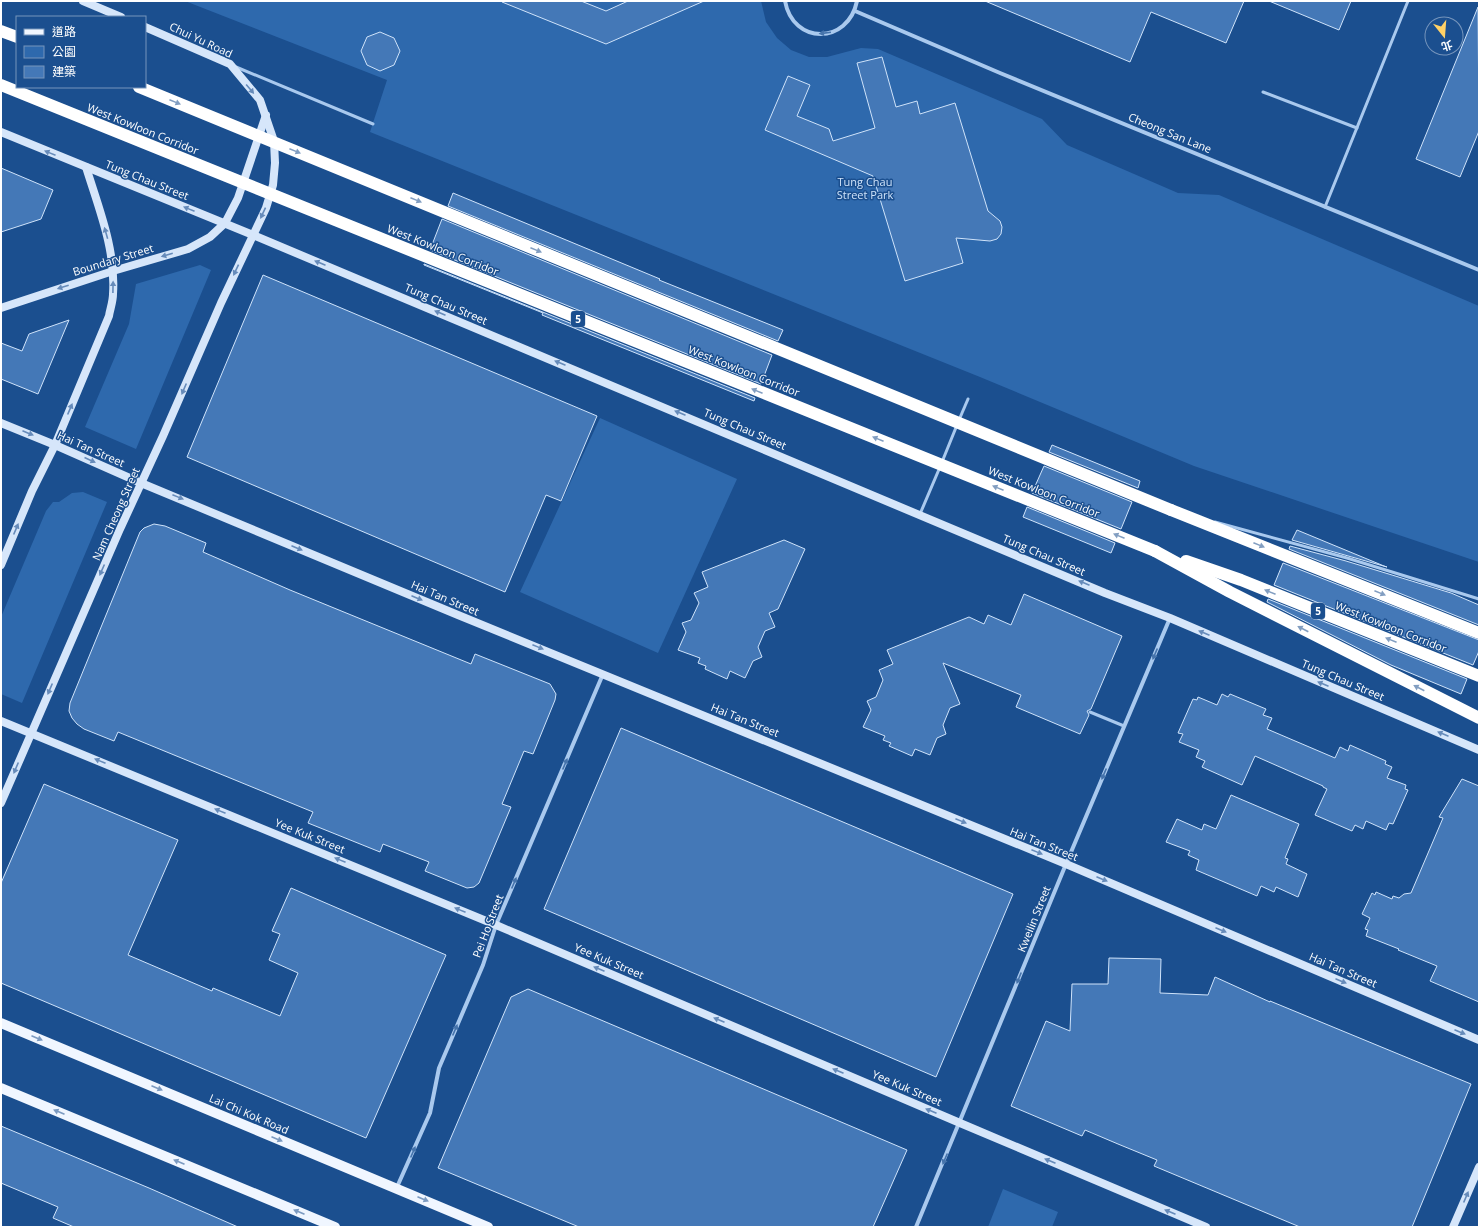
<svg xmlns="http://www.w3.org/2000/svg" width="1480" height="1228" viewBox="0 0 1480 1228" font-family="'Open Sans','Noto Sans TC',sans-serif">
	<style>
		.green { fill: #2e69ad }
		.building { fill: #4478b7; stroke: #cfe3fa }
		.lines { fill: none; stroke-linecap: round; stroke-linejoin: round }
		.lane { stroke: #a9c9ee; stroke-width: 3 }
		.street { stroke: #a9c9ee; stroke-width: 4 }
		.secondary { stroke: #d6e6fa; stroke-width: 8 }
		.primary { stroke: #f0f6ff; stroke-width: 10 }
		.highway { stroke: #fff; stroke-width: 12 }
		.highway-bridge { stroke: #fff; stroke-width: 12 }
		.oneway { fill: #4674ac }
		.oneway2 { fill: #668bba }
		.oneway3 { fill: #829ec1 }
		.oneway4 { fill: #7b9ac1 }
		.labels { text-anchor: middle; stroke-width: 3; stroke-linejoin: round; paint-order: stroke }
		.shield { fill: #1b4f8f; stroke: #bbcadd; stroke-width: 1 }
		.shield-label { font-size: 10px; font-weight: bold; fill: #fff }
		.street-label { font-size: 11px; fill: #fff; stroke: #1b4f8f }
		.park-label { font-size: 11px; fill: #cfe3fa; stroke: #1b4f8f }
	</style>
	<rect width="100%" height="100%" fill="#1b4f8f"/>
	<g class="green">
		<polygon points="185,1 761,1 766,22 777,38 791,50 809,57 827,57 861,48 878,49 1042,119 1067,145 1178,193 1219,195 1479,306 1479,562 1194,466 980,377 370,132 387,80"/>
		<polygon points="200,265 211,270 136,449 85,427 129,324 136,284"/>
		<polygon points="600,418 737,479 658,653 520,592"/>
		<polygon points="83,492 107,502 22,703 1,694 1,617 46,511 53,502 59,502 72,493"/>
		<polygon points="1003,1189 1058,1212 1052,1227 988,1227"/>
	</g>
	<g class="building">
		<polygon points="502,1 581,1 606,11 628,1 704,1 606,44 502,2"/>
		<polygon points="985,1 1244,1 1226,43 1151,12 1130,62"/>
		<polygon points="1269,1 1351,1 1339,30"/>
		<polygon points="1478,7 1479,131 1460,177 1416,159"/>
		<polygon points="380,32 394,38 400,51 394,65 380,71 367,65 361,51 367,37"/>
		<polygon points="882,57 896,107 917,101 920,114 955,103 988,211 1000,221 1002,227 1001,234 997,239 990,241 956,238 963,263 905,281 873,176 765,130 788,76 810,85 797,116 829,129 833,141 875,128 857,63"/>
		<polygon points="1,168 53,190 41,219 1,232"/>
		<polygon points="453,193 660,279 659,280 783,330 778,341 448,206"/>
		<polygon points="442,219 772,355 761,384 430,250"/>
		<polygon points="424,264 755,398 754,401 542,315 543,313 424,265"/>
		<polygon points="263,275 597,416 561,501 546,495 505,592 187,457"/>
		<polygon points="69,320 38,394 1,379 1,343 22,351 29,334"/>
		<polygon points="1052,445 1140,481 1138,488 1049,452"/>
		<polygon points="1044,466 1132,502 1121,529 1032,493"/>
		<polygon points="1027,507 1115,543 1111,553 1023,517"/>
		<polygon points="154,524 165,526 206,543 203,552 290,590 471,664 475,654 550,684 556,694 555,700 533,754 524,751 502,804 511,807 479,883 474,887 467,888 425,871 429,862 383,844 380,852 308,823 313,812 118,732 114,741 84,729 77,724 72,718 69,711 70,703 140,532 144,528"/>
		<polygon points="1297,530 1384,566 1387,567 1292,540"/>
		<polygon points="784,540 805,549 778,609 769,613 775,627 765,631 758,647 762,657 753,661 745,678 730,671 727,679 705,669 706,666 698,663 700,658 678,650 686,632 682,623 691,620 699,603 694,593 708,587 702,572"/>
		<polygon points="1290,546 1346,561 1451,593 1479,605 1479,625 1289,549"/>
		<polygon points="1283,563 1479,640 1479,651 1473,665 1274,585"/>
		<polygon points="1024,594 1122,636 1091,709 1087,711 1089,715 1080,734 1016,707 1021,695 943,663 960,704 950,708 943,725 946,734 937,738 930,755 915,749 912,756 889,746 891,743 883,740 885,736 863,727 871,710 867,701 876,697 883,680 879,670 893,664 887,650 969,617 984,624 988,615 1011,625"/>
		<polygon points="1268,599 1467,679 1461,694 1391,665 1267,602"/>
		<polygon points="1222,694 1228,697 1230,694 1266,709 1263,715 1272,718 1267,729 1335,758 1340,747 1348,751 1350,745 1386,761 1385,764 1392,767 1387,778 1406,785 1405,789 1408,790 1393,824 1389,823 1386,830 1366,821 1363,829 1355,825 1352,831 1315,815 1327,789 1323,787 1323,786 1255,756 1242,785 1202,767 1205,761 1196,757 1199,750 1179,742 1183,734 1178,733 1193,699 1197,700 1198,697 1217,705"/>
		<polygon points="621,728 1013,894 936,1077 544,909"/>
		<polygon points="1462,779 1479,786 1479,1002 1430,981 1437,966 1398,950 1399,949 1366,936 1368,930 1365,929 1370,918 1362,914 1372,893 1375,895 1376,892 1392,899 1393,896 1399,898 1404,894 1411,893 1443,818 1439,817"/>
		<polygon points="44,784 178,840 128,955 212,991 213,988 280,1016 298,973 269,960 280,934 272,931 291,888 446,955 366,1138 1,983 1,883"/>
		<polygon points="1231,795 1299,824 1285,858 1288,859 1286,864 1307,874 1298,897 1276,887 1274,892 1261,886 1257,896 1196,870 1199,860 1188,855 1190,851 1166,842 1177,819 1202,830 1204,824 1216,829"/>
		<polygon points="1109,958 1161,959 1160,993 1208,995 1215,977 1270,1002 1270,1001 1471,1084 1412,1227 1300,1227 1154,1166 1157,1160 1118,1144 1085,1130 1082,1136 1011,1106 1046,1021 1070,1031 1072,984 1108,984"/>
		<polygon points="528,989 907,1150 873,1227 579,1227 438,1168 511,997"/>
		<polygon points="1,1126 149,1188 238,1227 74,1227 53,1218 58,1207 1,1183"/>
	</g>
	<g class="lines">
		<g class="lane">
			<polyline points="236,67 373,124"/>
			<polyline points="1263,92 1357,128"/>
			<polyline points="1325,207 1408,1"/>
			<polyline points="959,420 968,399"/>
			<polyline points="942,462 957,425"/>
			<polyline points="920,514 940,467"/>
			<polyline points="1215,522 1347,558 1479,599"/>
			<polyline points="1090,712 1124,726"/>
		</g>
		<g class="street">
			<path d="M785 1C793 45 848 45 857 1"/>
			<polyline points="855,11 1000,73 1479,270"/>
			<polyline points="397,1187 430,1113 439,1068 483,965 496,925 603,674"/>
			<polyline points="916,1227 1066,864 1170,618"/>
		</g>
		<g class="secondary">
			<polyline points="83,1 121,17"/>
			<polyline points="1,132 253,235 1105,593 1170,618 1479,750"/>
			<polyline points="1,308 113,271 188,249 210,237 225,223 238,198 266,115"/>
			<polyline points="1,423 55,445 141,483 458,615 1066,864 1479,1040"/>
			<path d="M1 565 32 491 55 445 109 316C110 309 113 302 113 294 116 250 99 209 86 167"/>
			<polyline points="1,721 496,925 960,1123 1206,1227"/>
			<polyline points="1,803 120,529 163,436 221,303 266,208 273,185 275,163 274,141 260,100 230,64 145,27"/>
			<polyline points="1453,1227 1479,1167"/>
		</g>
		<g class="primary">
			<polyline points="1,1023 488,1227"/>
			<polyline points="1,1088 335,1227"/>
		</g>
		<g class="highway">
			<polyline points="1,31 17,37"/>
			<polyline points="1171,510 1479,633"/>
			<polyline points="1155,551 1230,592 1479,718"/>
			<polyline points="1186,561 1241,580 1479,676"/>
		</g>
		<g class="highway-bridge">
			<polyline points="1,85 1155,551"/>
			<polyline points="139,87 1171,510"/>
		</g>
	</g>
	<defs><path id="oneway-solid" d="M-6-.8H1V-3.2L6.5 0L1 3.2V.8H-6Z"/></defs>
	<g class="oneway">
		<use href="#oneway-solid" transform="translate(825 33) rotate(173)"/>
		<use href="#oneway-solid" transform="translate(1155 654) rotate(113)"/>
		<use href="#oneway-solid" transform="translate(565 764) rotate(-67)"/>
		<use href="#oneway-solid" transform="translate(1104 774) rotate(113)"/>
		<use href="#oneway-solid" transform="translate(514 883) rotate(-67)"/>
		<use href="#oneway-solid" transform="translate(1019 978) rotate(112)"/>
		<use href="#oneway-solid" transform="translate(455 1030) rotate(-67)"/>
		<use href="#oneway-solid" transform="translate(413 1152) rotate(-67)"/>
		<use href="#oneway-solid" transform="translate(945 1159) rotate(113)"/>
	</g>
	<g class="oneway2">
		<use href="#oneway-solid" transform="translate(250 89) rotate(50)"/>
		<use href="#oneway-solid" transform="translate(50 153) rotate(-158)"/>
		<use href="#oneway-solid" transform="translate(189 209) rotate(-158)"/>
		<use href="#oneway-solid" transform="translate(263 213) rotate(115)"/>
		<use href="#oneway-solid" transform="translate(106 233) rotate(-106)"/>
		<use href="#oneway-solid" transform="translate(167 255) rotate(164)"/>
		<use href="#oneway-solid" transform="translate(320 263) rotate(-157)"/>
		<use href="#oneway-solid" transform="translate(236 270) rotate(115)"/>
		<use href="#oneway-solid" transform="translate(63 287) rotate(162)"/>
		<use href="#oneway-solid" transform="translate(113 287) rotate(-89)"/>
		<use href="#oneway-solid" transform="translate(440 313) rotate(-157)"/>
		<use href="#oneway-solid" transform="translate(560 363) rotate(-157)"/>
		<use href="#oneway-solid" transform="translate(184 389) rotate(113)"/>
		<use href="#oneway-solid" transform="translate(70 409) rotate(-67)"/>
		<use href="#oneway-solid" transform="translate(680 413) rotate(-157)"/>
		<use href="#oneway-solid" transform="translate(28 433) rotate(23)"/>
		<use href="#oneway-solid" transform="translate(90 460) rotate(24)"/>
		<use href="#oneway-solid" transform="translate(178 497) rotate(22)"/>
		<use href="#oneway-solid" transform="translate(16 529) rotate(-67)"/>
		<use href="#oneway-solid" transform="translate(297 548) rotate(23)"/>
		<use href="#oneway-solid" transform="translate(102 570) rotate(114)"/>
		<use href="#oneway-solid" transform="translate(1084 583) rotate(-157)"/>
		<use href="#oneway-solid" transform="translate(417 598) rotate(23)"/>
		<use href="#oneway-solid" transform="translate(1204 633) rotate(-157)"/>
		<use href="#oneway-solid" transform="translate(538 647) rotate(22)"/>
		<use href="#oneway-solid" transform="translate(1323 684) rotate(-157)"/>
		<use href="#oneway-solid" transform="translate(50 689) rotate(113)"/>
		<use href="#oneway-solid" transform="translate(1443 734) rotate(-157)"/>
		<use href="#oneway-solid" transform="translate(100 761) rotate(-158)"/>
		<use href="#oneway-solid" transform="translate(16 768) rotate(113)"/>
		<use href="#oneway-solid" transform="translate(220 811) rotate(-158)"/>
		<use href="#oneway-solid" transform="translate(961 821) rotate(22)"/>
		<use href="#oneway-solid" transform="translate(1037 852) rotate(22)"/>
		<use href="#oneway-solid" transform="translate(340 860) rotate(-158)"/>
		<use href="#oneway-solid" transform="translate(1102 879) rotate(23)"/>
		<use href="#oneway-solid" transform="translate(460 910) rotate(-158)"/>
		<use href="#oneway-solid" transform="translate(1221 930) rotate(23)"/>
		<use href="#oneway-solid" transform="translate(599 969) rotate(-157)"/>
		<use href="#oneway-solid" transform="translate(1341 981) rotate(23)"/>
		<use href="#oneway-solid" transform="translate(719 1020) rotate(-157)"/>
		<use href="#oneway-solid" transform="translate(1460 1032) rotate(23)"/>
		<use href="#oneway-solid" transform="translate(838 1071) rotate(-157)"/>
		<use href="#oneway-solid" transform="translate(931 1111) rotate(-157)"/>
		<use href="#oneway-solid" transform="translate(1050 1161) rotate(-157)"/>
		<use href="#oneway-solid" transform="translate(1466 1197) rotate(-67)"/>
		<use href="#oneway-solid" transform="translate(1170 1212) rotate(-157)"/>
	</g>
	<g class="oneway3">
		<use href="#oneway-solid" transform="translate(175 102) rotate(22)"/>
		<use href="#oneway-solid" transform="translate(295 151) rotate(22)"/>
		<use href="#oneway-solid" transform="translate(416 200) rotate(22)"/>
		<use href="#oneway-solid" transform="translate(536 250) rotate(22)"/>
		<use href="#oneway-solid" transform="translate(757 391) rotate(-158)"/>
		<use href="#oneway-solid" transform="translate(878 439) rotate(-158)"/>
		<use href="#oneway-solid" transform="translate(998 488) rotate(-158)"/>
		<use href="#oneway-solid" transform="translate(1119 536) rotate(-158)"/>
		<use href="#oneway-solid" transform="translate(1259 545) rotate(22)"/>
		<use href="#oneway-solid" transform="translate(1270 592) rotate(-158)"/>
		<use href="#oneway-solid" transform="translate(1380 593) rotate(22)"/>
		<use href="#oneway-solid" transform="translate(1303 629) rotate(-153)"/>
		<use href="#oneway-solid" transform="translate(1391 640) rotate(-158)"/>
		<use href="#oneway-solid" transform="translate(1419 688) rotate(-153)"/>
	</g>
	<g class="oneway4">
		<use href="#oneway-solid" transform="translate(37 1038) rotate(23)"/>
		<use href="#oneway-solid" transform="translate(157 1088) rotate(23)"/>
		<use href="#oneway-solid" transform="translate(59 1112) rotate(-157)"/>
		<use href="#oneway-solid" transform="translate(277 1139) rotate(23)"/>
		<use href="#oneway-solid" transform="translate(179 1162) rotate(-157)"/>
		<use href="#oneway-solid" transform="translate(423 1199) rotate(23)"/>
		<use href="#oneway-solid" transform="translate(299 1212) rotate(-157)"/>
	</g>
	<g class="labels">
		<g class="shield">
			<rect x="571" y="311" width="14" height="16" rx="3"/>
			<rect x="1311" y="603" width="14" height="16" rx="3"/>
		</g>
		<g class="shield-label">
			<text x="578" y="323">5</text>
			<text x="1318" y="615">5</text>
		</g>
		<g class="street-label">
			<text transform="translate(201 40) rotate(25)" y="4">Chui Yu Road</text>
			<text transform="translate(143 129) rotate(22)" y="4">West Kowloon Corridor</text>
			<text transform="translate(1170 133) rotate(22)" y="4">Cheong San Lane</text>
			<text transform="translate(147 180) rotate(22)" y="4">Tung Chau Street</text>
			<text transform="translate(443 250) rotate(22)" y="4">West Kowloon Corridor</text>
			<text transform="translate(113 260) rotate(-17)" y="4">Boundary Street</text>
			<text transform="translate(446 304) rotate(23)" y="4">Tung Chau Street</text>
			<text transform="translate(744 371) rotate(22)" y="4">West Kowloon Corridor</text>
			<text transform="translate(745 429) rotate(23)" y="4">Tung Chau Street</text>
			<text transform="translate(91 449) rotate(24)" y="4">Hai Tan Street</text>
			<text transform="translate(1044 492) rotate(22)" y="4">West Kowloon Corridor</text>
			<text transform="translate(116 514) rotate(-66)" y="4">Nam Cheong Street</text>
			<text transform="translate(1044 555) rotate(23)" y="4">Tung Chau Street</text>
			<text transform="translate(445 598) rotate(23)" y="4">Hai Tan Street</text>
			<text transform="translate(1391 627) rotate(22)" y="4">West Kowloon Corridor</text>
			<text transform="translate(1343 680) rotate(23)" y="4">Tung Chau Street</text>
			<text transform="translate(745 720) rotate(22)" y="4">Hai Tan Street</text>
			<text transform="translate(310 836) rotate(22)" y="4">Yee Kuk Street</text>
			<text transform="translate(1044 844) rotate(22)" y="4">Hai Tan Street</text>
			<text transform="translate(1034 919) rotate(-68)" y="4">Kweilin Street</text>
			<text transform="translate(488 926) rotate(-69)" y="4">Pei Ho Street</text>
			<text transform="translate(609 961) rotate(23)" y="4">Yee Kuk Street</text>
			<text transform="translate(1343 970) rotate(23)" y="4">Hai Tan Street</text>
			<text transform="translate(907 1088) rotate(23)" y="4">Yee Kuk Street</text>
			<text transform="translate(249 1114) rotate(23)" y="4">Lai Chi Kok Road</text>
		</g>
		<g class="park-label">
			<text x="865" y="186">Tung Chau<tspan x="865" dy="13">Street Park</tspan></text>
		</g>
	</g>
	<rect width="1480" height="1228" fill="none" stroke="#ffffff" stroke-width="4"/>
	<rect x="16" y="16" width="130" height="72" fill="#1b4f8f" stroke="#7695bc"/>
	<rect x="24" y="29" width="20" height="6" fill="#f0f6ff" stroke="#7695bc"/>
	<text x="52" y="36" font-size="12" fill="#ffffff">道路</text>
	<rect x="24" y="46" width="20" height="12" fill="#2e69ad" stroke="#7695bc"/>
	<text x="52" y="56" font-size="12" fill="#ffffff">公園</text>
	<rect x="24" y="66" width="20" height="12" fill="#4478b7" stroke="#7695bc"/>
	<text x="52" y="76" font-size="12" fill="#ffffff">建築</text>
	<g transform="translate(1444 36) rotate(163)"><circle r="19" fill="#1b4f8f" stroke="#7695bc"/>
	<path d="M0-3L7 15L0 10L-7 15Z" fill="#ffd166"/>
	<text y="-6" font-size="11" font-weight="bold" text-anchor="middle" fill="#ffffff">北</text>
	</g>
</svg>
